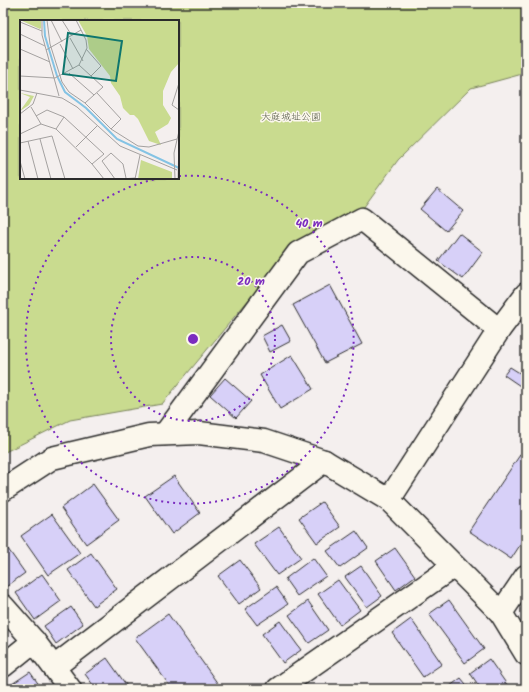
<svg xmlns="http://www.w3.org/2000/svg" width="529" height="692" viewBox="0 0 529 692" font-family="Kalam,'Klee One',sans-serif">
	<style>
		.green { fill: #c9db8f; stroke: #7a835d; fill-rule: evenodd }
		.building { fill: #d7d0f8; stroke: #2b2b2b }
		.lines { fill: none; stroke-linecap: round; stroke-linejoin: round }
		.street-casing { stroke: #2b2b2b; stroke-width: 25 }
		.secondary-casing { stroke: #2b2b2b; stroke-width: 25 }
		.street { stroke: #fbf7ec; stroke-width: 22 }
		.secondary { stroke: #fbf7ec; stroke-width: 22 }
		.ring { fill: none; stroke: #7b2cbf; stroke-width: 2; stroke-dasharray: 2 4 }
		.labels { text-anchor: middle; stroke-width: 3; stroke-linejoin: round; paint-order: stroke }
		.park-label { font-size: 10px; fill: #525744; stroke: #fbf7ec }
		.inset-river { fill: none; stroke: #84c3e4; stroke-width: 2 }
		.inset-road { fill: none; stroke: #a4a1a0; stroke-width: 1 }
		.view { fill: #0f766e; fill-opacity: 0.15; stroke: #0f766e; stroke-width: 2 }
		.inset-edge { fill: none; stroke: #2b2b2b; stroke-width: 2 }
		.centre { fill: #7b2cbf; stroke: #fbf7ec; stroke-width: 2 }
		.ring-label { font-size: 12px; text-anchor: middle; font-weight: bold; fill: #7b2cbf; stroke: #fbf7ec; stroke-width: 3; stroke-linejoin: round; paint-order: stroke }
	</style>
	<rect width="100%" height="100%" fill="#f4efee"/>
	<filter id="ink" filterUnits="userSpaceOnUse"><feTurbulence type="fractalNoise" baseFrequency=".025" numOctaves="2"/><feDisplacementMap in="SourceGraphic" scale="8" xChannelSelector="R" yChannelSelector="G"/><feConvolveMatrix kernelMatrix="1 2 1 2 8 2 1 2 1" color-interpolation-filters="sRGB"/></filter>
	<g filter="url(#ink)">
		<path class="green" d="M3 3H526V73L471 88 398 160 361 211 294 245 162 404 70 420 3 453ZM21 21H178V178H21Z"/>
		<g class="building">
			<polygon points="437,189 463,211 446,231 420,209"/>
			<polygon points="459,233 483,252 463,279 438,261"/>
			<polygon points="330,285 362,344 325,363 293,305"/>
			<polygon points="282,325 291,341 270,352 262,336"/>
			<polygon points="292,355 313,389 280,409 260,375"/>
			<polygon points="510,367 526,377 526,390 504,375"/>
			<polygon points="225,378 251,401 236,418 210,395"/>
			<polygon points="526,446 526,536 511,559 469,531"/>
			<polygon points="174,476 200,513 172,534 145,496"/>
			<polygon points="93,484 119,520 86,544 61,508"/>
			<polygon points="322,502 340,527 317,543 299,518"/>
			<polygon points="52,514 80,553 48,575 21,536"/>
			<polygon points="279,527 301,558 277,575 254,544"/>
			<polygon points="356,531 368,548 340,568 327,551"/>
			<polygon points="3,542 25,573 3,589"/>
			<polygon points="395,548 415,576 396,590 376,561"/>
			<polygon points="91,553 117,589 94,606 68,570"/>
			<polygon points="313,558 326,576 297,596 285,579"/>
			<polygon points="240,560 261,588 239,604 218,576"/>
			<polygon points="361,566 382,596 367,607 345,577"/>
			<polygon points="42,574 61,601 35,620 16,593"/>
			<polygon points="338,580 360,610 340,625 318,594"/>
			<polygon points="276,587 288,604 257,625 245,609"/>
			<polygon points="449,600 484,649 465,663 429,614"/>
			<polygon points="308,601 328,630 309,643 289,615"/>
			<polygon points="71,607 83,624 56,644 44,626"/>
			<polygon points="168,614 218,684 211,689 172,689 135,638"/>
			<polygon points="411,619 442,664 423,677 392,633"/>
			<polygon points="280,621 301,650 283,663 262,634"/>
			<polygon points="107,658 129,689 96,689 85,674"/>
			<polygon points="489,659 510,689 481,689 470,673"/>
			<polygon points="30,672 42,689 16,689 12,684"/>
			<polygon points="461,678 470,689 446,689"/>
		</g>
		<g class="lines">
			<g class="street-casing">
				<g id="street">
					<polyline points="165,434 298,253 362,219 499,330"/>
					<polyline points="389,500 499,330 526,294"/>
					<polyline points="3,606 34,641 70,689"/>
					<polyline points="501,613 526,576"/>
					<polyline points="3,666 34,641"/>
					<polyline points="54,667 324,461"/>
					<polyline points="278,689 454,566"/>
				</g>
			</g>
			<g class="secondary-casing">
				<polyline id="secondary" points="3,490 52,458 149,435 199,433 264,441 324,461 389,500 501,613 526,654"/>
			</g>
			<use href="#street" class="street"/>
			<use href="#secondary" class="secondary"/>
		</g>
	</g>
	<g class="ring">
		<circle cx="193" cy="339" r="82"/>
		<path d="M179 176A164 164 0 1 1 162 178"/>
	</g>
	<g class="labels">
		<g class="park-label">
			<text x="291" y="120">大庭城址公園</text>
		</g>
	</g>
	<g transform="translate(20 20)">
		<rect width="159" height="159" fill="#f4efee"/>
		<path d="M0 0H21V8L20 9ZM58 0H159V43L151 52 143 71V85L151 98 148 104 135 112 141 125 129 121 118 99 114 95H110L103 88 100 76 91 63 90 56 69 29 67 16ZM0 73 14 76 9 85 0 91 10 77ZM121 140 152 152V159H118Z" fill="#c9db8f"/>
		<path class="inset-river" d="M24 0 25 16 37 56 45 72 66 88 97 119 159 148"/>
		<path class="inset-road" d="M22 0V15L39 76M27 0 30 24 42 62 49 72 65 83 91 109 118 126 129 127 157 119M31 0 42 22M42 0 52 16M0 2 22 11M0 14 25 26M50 18 63 41M40 24 53 49M0 29 30 42M66 29 81 46 71 56M26 30 61 10M59 45 83 67 65 83M49 53 74 75M0 56 35 58 59 45 67 28 66 20 56 0M159 63 152 85 159 90M0 70 42 78 57 87 100 126 157 150M77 73 101 99 91 109M11 87 21 104M0 94 13 84 17 73M16 96 27 90 44 97 84 134 72 144M36 109 44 97M0 114 21 104 36 109 72 144 84 159M20 119 31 159M8 121 18 159M0 123 32 116 45 159M56 127 77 106M0 141 5 159M95 159 82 141 91 133 103 144 106 158M101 159 115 158M115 159 120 135M155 159 154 133 159 111M158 159 159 121"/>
		<path class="view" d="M48 13 102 21 96 61 43 54Z"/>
		<rect width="159" height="159" class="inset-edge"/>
	</g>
	<circle cx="193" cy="339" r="6" class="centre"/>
	<g class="ring-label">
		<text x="309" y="227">40 m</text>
		<text x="251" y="285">20 m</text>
	</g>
	<rect width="529" height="692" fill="none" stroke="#fbf7ec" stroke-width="16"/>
	<rect x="8" y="8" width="513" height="676" fill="none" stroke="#2b2b2b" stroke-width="1.5" filter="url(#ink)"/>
</svg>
